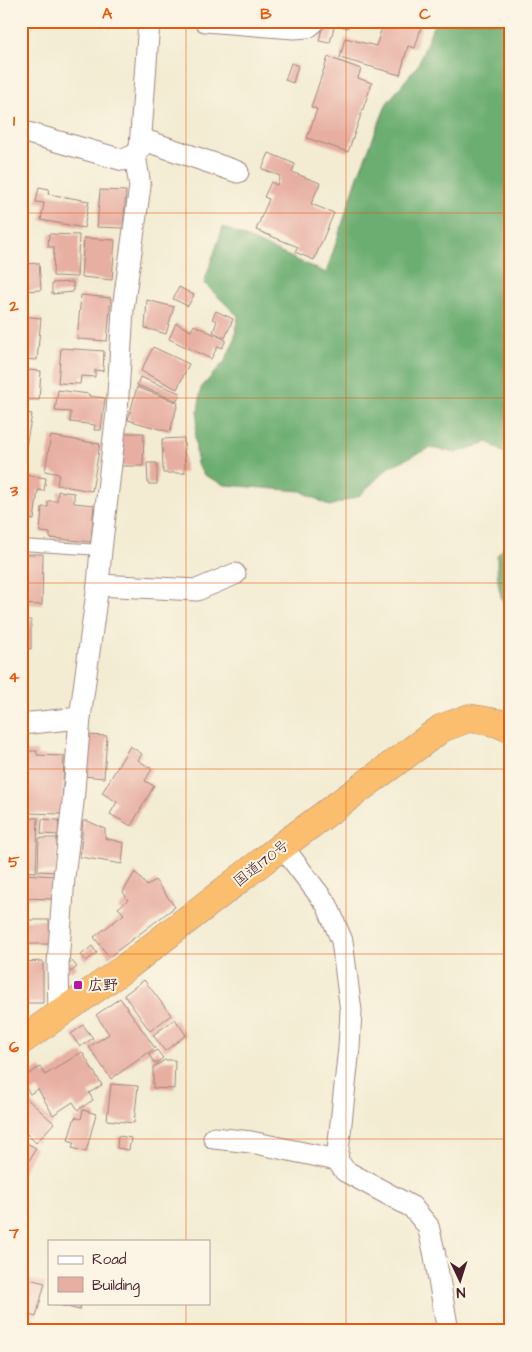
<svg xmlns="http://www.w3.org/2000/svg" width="532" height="1352" viewBox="0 0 532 1352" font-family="'Architects Daughter','Klee One',sans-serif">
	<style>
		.forest { fill: #6cad71; stroke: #5b664e }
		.building { fill: #e7aea2 }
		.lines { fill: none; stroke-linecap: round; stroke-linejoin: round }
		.lane-casing { stroke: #9e867f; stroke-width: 12 }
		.street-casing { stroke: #9e867f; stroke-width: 23 }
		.highway-casing { stroke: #9e867f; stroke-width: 29 }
		.lane { stroke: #fff; stroke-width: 10 }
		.street { stroke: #fff; stroke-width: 21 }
		.highway { stroke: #fabe6e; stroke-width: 28 }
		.grid { fill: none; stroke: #e8590c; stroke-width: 1; stroke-opacity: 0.55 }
		.poi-dot { fill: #b5179e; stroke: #fcf5e5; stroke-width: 2 }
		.labels { text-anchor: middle; stroke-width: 4; stroke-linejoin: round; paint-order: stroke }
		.street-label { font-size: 15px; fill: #4a1f2b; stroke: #fcf5e5 }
		.poi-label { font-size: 15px; font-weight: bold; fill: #4a1f2b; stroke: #fcf5e5; text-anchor: start }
		.neatline { fill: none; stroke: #e8590c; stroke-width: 2 }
		.grid-label { font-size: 16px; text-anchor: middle; font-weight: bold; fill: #e8590c }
	</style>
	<rect width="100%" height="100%" fill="#fcf5e5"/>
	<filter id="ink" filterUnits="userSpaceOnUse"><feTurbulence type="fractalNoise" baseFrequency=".02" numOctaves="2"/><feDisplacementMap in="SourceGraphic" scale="10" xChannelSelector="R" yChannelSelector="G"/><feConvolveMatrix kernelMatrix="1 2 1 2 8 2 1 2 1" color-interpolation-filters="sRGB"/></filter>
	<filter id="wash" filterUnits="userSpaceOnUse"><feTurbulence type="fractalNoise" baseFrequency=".0096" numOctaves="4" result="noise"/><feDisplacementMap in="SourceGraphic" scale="20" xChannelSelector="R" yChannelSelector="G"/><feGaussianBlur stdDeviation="1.12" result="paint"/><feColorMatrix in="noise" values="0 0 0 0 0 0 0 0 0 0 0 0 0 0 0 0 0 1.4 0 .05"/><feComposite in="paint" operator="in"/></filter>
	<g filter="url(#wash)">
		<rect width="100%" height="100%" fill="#f3ecd3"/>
		<g class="forest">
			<polygon points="435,21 511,21 511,458 488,442 456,453 430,448 389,467 359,496 330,506 301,491 225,485 204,475 197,464 195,437 201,388 225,361 234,341 238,316 204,283 223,227 326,273 359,173 387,103 418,65"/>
			<path d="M511 540V614C497 600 497 574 497 555Z"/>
		</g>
		<g id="blocks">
			<g class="building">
				<polygon points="331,21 349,21 348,28 330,23"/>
				<polygon points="384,21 423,21 415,48 408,46 400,75 340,58 345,38 376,46"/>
				<polygon points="323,24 334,27 330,43 319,41"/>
				<polygon points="328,57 361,69 358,78 372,83 348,152 307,138 317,109 311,107"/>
				<polygon points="291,63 298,66 293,83 285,80"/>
				<polygon points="269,153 295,164 292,172 320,183 311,204 334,213 314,260 295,252 298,247 256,230 269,199 264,197 271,182 277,185 280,176 262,169"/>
				<polygon points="39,187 49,189 48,194 89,201 84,228 41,220 44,203 36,202"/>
				<polygon points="100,190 126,191 123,228 97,227"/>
				<polygon points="49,234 79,235 77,277 53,276 54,247 48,247"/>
				<polygon points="84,238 115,240 112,280 81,277"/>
				<polygon points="39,263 41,290 25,291 23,264"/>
				<polygon points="73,282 73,292 52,294 52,283"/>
				<polygon points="179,287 194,295 188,306 173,299"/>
				<polygon points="81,295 111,298 107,341 77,339"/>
				<polygon points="147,300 174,307 166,334 145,328"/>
				<polygon points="216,311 233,319 225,338 213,332 217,321 212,319"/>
				<polygon points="22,316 41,318 37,360 21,359"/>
				<polygon points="176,323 191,331 194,325 226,340 222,348 218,346 211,359 169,339"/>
				<polygon points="153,347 189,364 177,389 141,371"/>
				<polygon points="61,348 104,351 103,371 95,370 95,377 81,376 80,384 58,383"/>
				<polygon points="26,370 41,371 39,400 24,400"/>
				<polygon points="140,377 180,393 177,401 137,385"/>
				<polygon points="137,387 178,403 170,432 128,420"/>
				<polygon points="58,390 89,394 89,396 105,398 101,430 94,430 95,425 70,422 71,412 55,411"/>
				<polygon points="21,412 32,414 26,446 21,445"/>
				<polygon points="121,433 144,433 143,466 121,466"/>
				<polygon points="51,436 100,444 92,491 57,485 59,474 45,471"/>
				<polygon points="184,438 185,473 163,473 162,439"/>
				<polygon points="147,463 157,463 157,484 148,484"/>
				<polygon points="25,475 46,478 44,491 38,490 34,520 21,518 21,501"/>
				<polygon points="58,491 74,493 74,503 94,505 91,542 50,538 50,533 40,532 42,507 48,507 48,501 57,501"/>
				<polygon points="21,554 43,554 42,605 21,604"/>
				<polygon points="21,620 31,620 31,649 21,648"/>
				<polygon points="87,735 107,736 104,778 83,776"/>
				<polygon points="130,746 142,754 138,760 152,769 145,781 154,786 131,826 110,814 117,802 102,793"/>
				<polygon points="21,751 37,751 37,755 64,756 62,814 26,813 27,796 21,796"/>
				<polygon points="21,818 38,818 36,872 21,871"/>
				<polygon points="42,819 59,820 58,835 41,834"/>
				<polygon points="83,821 88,821 105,829 105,838 124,843 122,864 80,857"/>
				<polygon points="39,838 57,838 56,872 38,871"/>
				<polygon points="135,872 147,886 155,880 175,907 109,957 94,937 124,914 118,908 128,900 123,892"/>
				<polygon points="21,874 55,876 54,899 21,898"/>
				<polygon points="21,920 49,920 50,944 21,944"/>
				<polygon points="92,946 97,953 86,961 81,955"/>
				<polygon points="43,961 43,1003 21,1003 21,962"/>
				<polygon points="72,961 77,967 71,972 66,966"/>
				<polygon points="144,980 171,1015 150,1031 124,995"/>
				<polygon points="120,998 155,1048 111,1079 89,1047 109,1034 96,1015"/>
				<polygon points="175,1019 186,1035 165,1051 153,1035"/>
				<polygon points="83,1025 93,1038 80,1047 71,1034"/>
				<polygon points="157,1050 163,1058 155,1064 149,1055"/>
				<polygon points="82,1052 102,1085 89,1093 93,1100 78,1110 73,1102 53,1115 38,1089 30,1094 21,1079 40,1067 45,1075"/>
				<polygon points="165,1060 175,1060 174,1089 153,1088 153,1067"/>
				<polygon points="111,1084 138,1086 134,1123 107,1120"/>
				<polygon points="21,1096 24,1098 25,1097 54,1123 36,1143 26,1133 21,1138"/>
				<polygon points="83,1110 96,1114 86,1152 72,1148 74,1142 68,1140 75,1117 81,1119"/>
				<polygon points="118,1136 131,1138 129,1150 117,1148"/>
				<polygon points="21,1140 36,1148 21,1176"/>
				<polygon points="21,1277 45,1283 36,1317 21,1313"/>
				<polygon points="50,1303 81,1303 80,1310"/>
			</g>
		</g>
	</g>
	<g filter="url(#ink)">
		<use href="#blocks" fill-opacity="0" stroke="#9e867f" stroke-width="1"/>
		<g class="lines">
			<g class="lane-casing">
				<polyline id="lane" points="21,545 101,550"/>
			</g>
			<g class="street-casing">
				<g id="street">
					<polyline points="205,21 294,28 308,27 315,21"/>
					<polyline points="21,131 123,160 135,155 140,148 149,21"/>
					<polyline points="141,139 238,172"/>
					<polyline points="98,585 197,590 235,574"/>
					<polyline points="21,724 80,718"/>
					<polyline points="282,846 327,905 342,941 351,1011 349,1048 337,1160 345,1171 412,1207 428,1226 434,1251 448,1331"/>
					<polyline points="59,1014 58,964 64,877 73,802 80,718 98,585 101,550 117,412 123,309 140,186 135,155"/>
					<polyline points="214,1138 251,1142 337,1160"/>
				</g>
			</g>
			<g class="highway-casing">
				<polyline id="highway" points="21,1041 125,968 282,846 442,728 469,718 498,723 511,729"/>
			</g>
			<use href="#lane" class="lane"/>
			<use href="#street" class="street"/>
			<use href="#highway" class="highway"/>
		</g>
	</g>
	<path class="grid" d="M186 21V1241M346 21V1331M21 213H511M21 398H511M21 583H511M21 769H511M21 954H511M21 1139H511M186 1303V1331"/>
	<rect class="poi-dot" x="73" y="980" width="10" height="10" rx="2.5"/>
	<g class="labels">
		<g class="street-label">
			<text transform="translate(261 863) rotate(-38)" y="5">国道170号</text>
		</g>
		<g class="poi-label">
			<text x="88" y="990">広野</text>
		</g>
	</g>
	<rect width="532" height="1352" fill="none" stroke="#fcf5e5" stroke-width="55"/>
	<rect x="48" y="1240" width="162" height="65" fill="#fcf5e5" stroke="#b59f9b"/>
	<rect x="58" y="1256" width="25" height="8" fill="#ffffff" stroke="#b59f9b"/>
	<text x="92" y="1264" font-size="15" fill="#4a1f2b">Road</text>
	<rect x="58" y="1277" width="25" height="15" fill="#e7aea2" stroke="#b59f9b"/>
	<text x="92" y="1290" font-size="15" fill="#4a1f2b">Building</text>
	<g transform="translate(460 1280) rotate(176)" stroke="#fcf5e5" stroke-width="4" paint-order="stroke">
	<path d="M0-4L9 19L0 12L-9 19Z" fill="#4a1f2b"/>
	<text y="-8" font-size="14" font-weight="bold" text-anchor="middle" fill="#4a1f2b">N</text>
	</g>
	<rect x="28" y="28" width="476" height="1296" class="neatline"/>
	<g class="grid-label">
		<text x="107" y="19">A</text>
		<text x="266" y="19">B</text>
		<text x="425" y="19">C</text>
		<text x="14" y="126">1</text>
		<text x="14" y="311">2</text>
		<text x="14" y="496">3</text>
		<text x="14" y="682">4</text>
		<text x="14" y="867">5</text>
		<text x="14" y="1052">6</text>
		<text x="14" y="1238">7</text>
	</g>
</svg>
